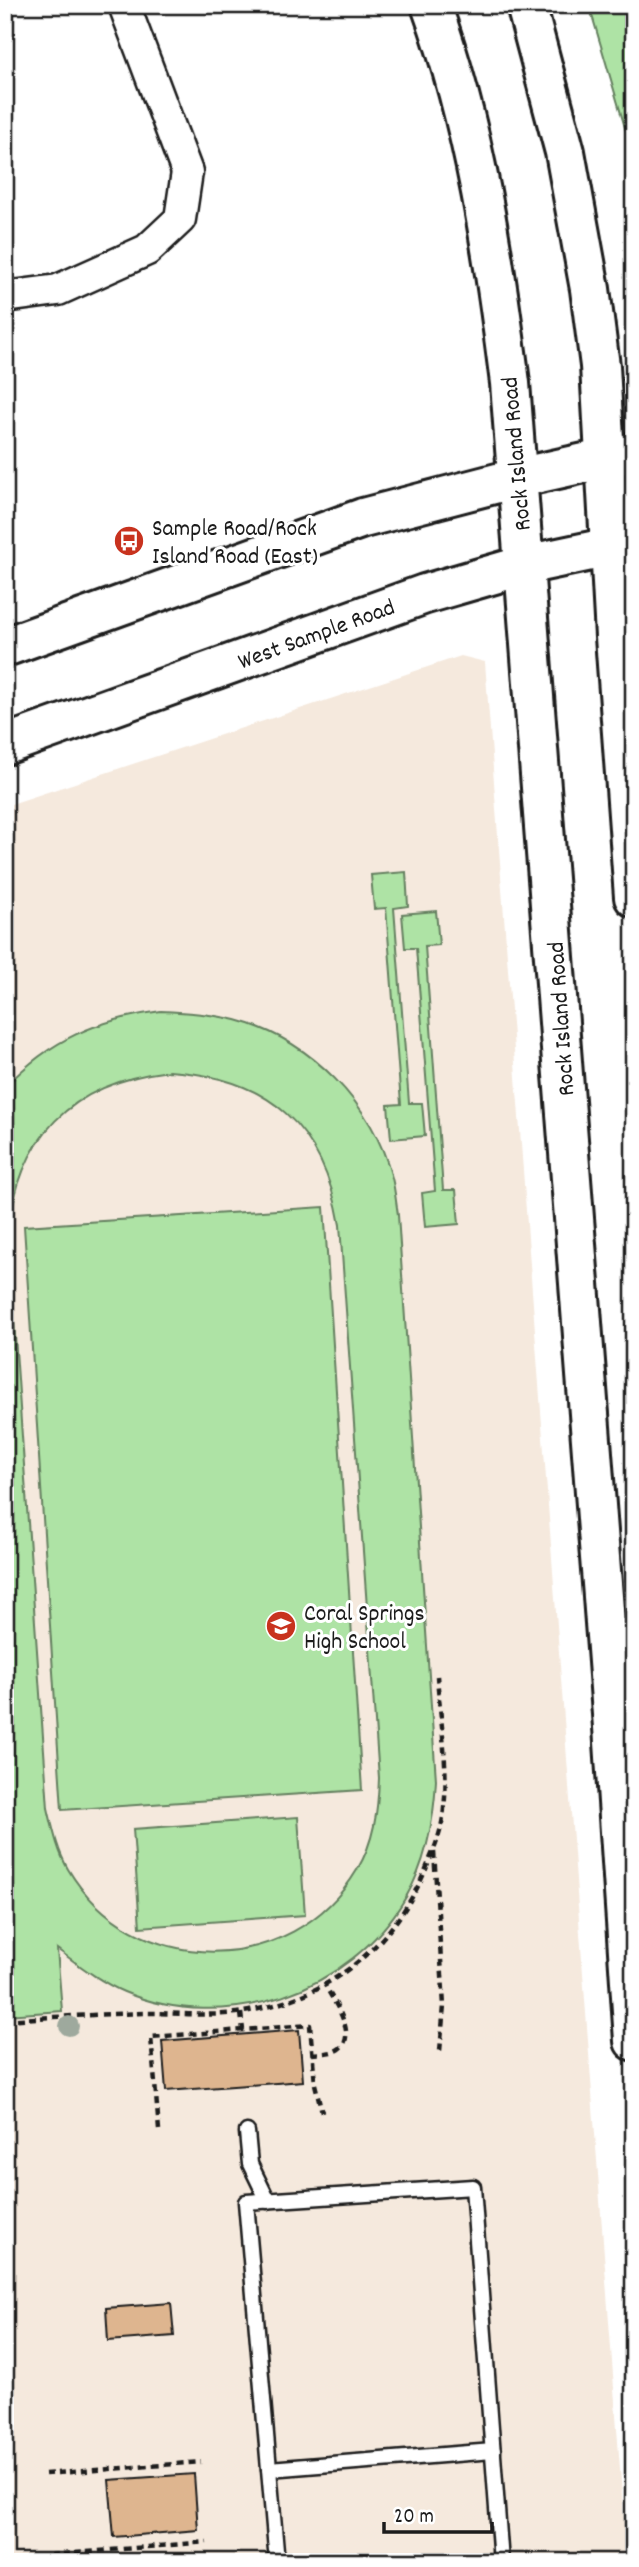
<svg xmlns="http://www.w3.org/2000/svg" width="639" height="2567" viewBox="0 0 639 2567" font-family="Dekko,sans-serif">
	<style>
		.built { fill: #f5e9dd }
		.green { fill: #aee3a5; stroke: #658060; stroke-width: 2; fill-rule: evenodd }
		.building { fill: #deb58f; stroke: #1c1c1c; stroke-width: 2 }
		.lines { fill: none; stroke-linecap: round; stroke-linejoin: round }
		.service-casing { stroke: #1c1c1c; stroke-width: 19 }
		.minor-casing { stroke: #1c1c1c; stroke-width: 35 }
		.secondary-casing { stroke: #1c1c1c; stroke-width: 44 }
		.primary-casing { stroke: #1c1c1c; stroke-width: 44 }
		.path { stroke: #1c1c1c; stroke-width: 4.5; stroke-dasharray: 7 5; stroke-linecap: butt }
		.service { stroke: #fff; stroke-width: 14 }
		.minor { stroke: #fff; stroke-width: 30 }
		.secondary { stroke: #fff; stroke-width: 38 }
		.primary { stroke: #fff; stroke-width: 38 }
		.tree { fill: #9ea99d }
		.labels { text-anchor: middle; stroke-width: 6; stroke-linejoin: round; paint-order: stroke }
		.street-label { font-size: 24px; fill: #1c1c1c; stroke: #fff }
		.poi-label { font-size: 24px; fill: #1c1c1c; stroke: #fff; text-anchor: start }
	</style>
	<rect width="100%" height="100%" fill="#fff"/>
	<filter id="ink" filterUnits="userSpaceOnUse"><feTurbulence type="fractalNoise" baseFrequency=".0143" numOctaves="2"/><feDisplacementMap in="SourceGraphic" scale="14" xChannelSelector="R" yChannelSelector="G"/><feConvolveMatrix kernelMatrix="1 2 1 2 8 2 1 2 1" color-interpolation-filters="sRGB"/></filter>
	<g filter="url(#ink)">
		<polygon class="built" points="461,656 485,662 627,2562 5,2562 5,806"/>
		<g class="green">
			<polygon points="589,5 634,5 634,158"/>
			<polygon points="406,872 408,906 394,908 409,1103 422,1103 425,1136 391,1139 388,1105 401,1104 386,908 374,909 371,875"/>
			<polygon points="436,911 439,945 425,946 443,1190 456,1190 459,1224 425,1227 422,1193 435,1191 416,948 405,948 402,914"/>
			<path d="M161 1011C187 1012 211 1014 236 1020 310 1039 373 1104 392 1178 395 1190 396 1202 398 1215L436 1780C434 1821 427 1861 406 1897 350 1993 226 2035 124 1992 99 1981 79 1965 57 1949L62 2011 6 2015 5 1087C51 1039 96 1020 161 1011ZM169 1071C269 1077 323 1126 340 1225L379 1778C378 1810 374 1842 357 1870 292 1979 133 1979 68 1869 57 1850 53 1829 48 1808L8 1236C18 1137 70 1083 169 1071Z"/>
			<polygon points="324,1207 362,1790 62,1810 24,1226"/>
			<polygon points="298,1817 305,1915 140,1927 133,1829"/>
		</g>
		<g class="building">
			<polygon points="299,2030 303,2081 166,2091 162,2041"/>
			<polygon points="171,2303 174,2336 108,2341 106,2308"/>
			<polygon points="194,2474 198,2530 114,2537 109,2480"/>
		</g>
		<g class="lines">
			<g class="service-casing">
				<g id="service">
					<polyline points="247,2132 250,2164 268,2201"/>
					<polyline points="269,2469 493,2451"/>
					<polyline points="277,2562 246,2202 473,2187 501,2562"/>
				</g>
			</g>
			<g class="minor-casing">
				<polyline id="minor" points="5,297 58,290 147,250 180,219 187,172 124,5"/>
			</g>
			<g class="secondary-casing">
				<g id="secondary">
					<path d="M431 5C475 126 494 256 510 383L613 1727 634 2041"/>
					<polyline points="526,5 565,152 590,289 600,366 615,637 634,897"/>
				</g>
			</g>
			<g class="primary-casing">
				<g id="primary">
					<polyline points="5,647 363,518 517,478 634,452"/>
					<polyline points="5,745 425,594 525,565 634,542"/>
				</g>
			</g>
			<g class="path">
				<polyline points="626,5 634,18"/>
				<polyline points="434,1852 444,2006 440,2051"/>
				<polyline points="241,2013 243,2030"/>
				<path d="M5 2020C53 2017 101 2014 148 2013 179 2013 213 2017 243 2012 332 1998 398 1943 430 1859 437 1843 443 1825 444 1808 449 1767 440 1718 437 1676"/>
				<path d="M312 2054C321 2053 333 2054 340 2048 358 2034 332 1999 325 1985"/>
				<polyline points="159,2130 151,2037 310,2025 315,2084 322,2112"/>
				<polyline points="45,2474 201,2462"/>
				<polyline points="51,2555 207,2542"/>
			</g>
			<use href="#service" class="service"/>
			<use href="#minor" class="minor"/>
			<use href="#secondary" class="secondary"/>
			<use href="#primary" class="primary"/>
		</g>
		<circle class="tree" cx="69" cy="2026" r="10"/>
	</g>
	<defs>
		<g id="bus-disc" transform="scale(1.575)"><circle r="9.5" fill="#c8321e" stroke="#fff"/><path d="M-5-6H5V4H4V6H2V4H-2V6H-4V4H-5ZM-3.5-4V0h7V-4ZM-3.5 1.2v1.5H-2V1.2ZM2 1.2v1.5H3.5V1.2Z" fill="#fff"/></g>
		<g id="school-disc" transform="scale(1.575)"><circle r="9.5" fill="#c8321e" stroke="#fff"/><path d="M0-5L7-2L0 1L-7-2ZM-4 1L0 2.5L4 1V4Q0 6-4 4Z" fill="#fff"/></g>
	</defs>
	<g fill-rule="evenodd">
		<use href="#bus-disc" x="129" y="541"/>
		<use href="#school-disc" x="281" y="1626"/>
	</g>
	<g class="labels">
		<g class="street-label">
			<text transform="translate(515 454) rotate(-95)" y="8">Rock Island Road</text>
			<text transform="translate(316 633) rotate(-20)" y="8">West Sample Road</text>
			<text transform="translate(560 1019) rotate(-94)" y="8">Rock Island Road</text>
		</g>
		<g class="poi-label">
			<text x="152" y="535">Sample Road/Rock<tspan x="152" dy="28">Island Road (East)</tspan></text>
			<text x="304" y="1620">Coral Springs<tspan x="304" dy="28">High School</tspan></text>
		</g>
	</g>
	<rect width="639" height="2567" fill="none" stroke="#fff" stroke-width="28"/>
	<rect x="14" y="14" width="611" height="2539" fill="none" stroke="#1c1c1c" stroke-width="2.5" filter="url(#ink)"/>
	<path d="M384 2522v10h108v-10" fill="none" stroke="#1c1c1c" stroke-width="3.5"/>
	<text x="394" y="2522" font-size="21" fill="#1c1c1c" stroke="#ffffff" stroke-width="5" paint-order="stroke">20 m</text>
</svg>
